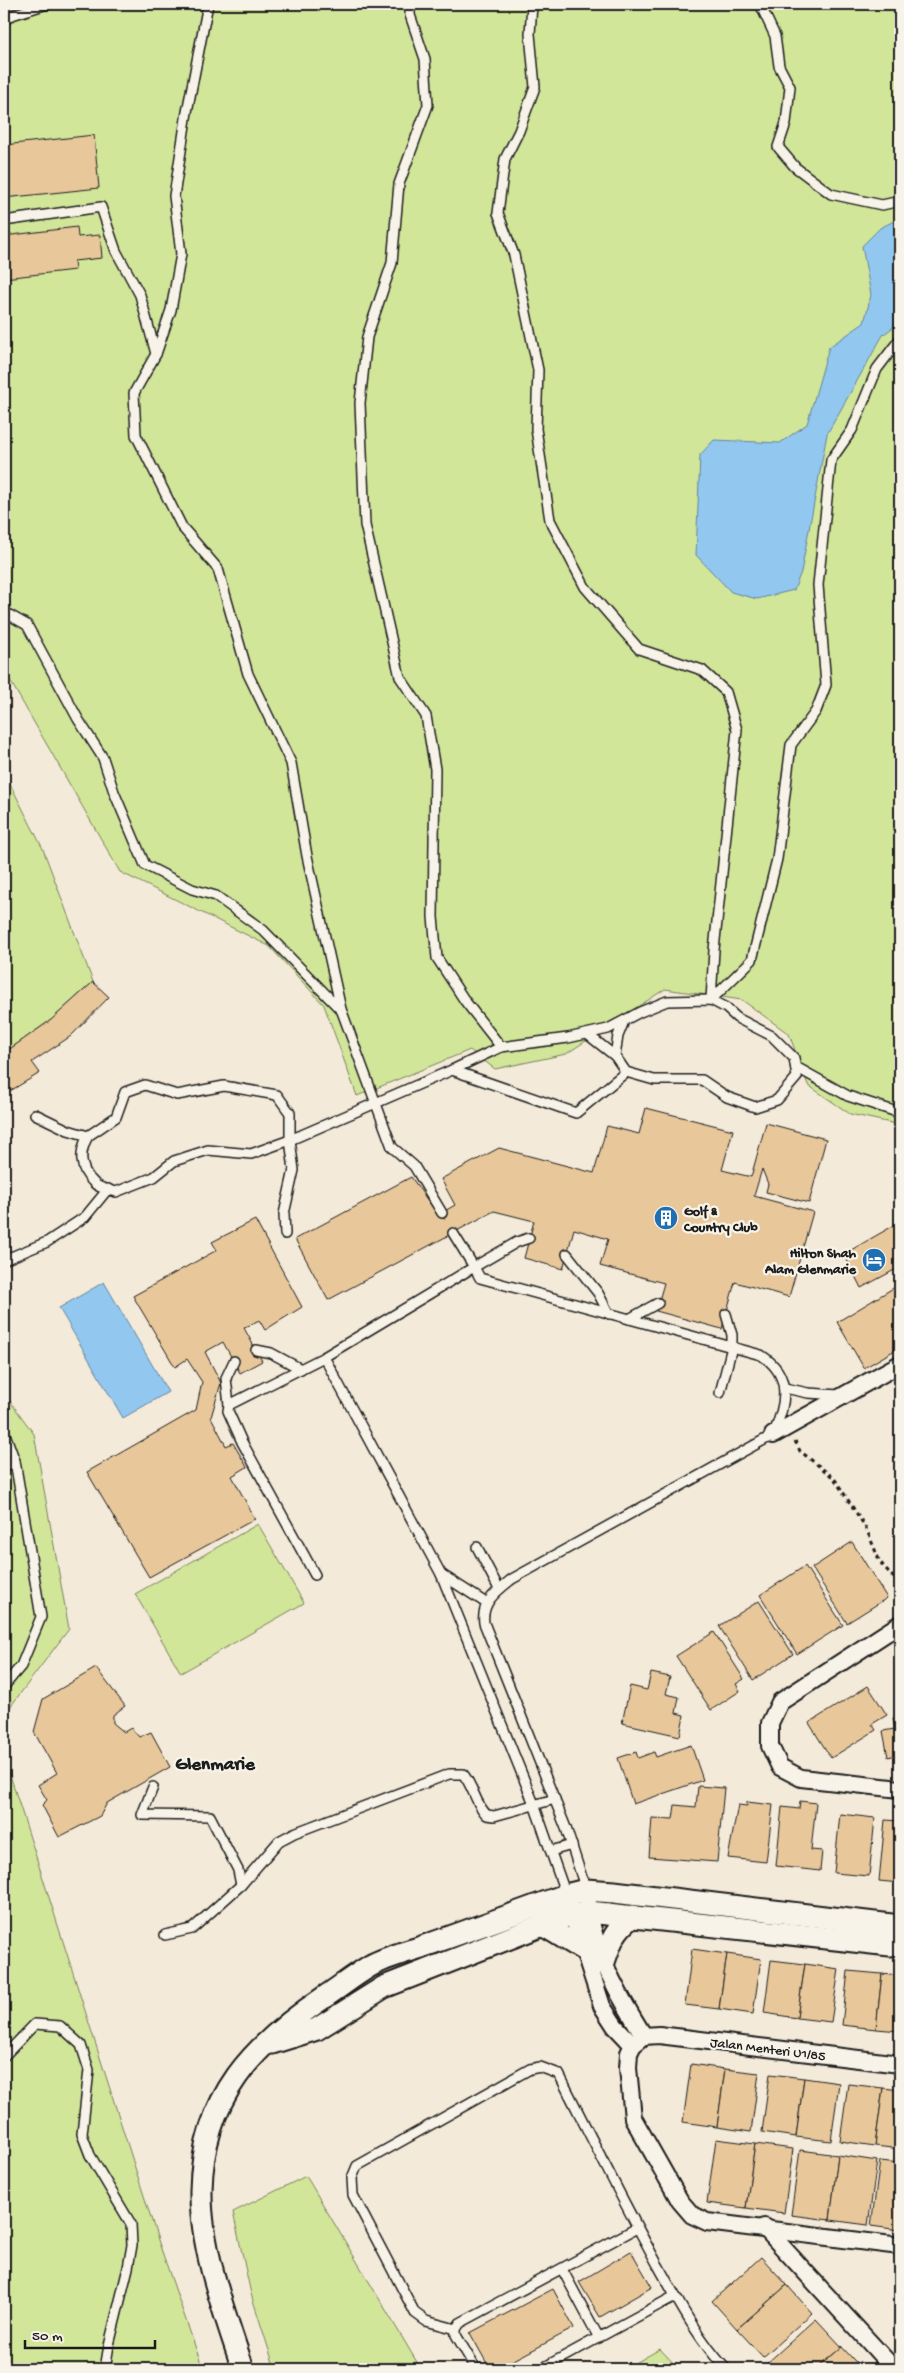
<svg xmlns="http://www.w3.org/2000/svg" width="904" height="2373" viewBox="0 0 904 2373" font-family="'Gochi Hand',sans-serif">
	<style>
		.green { fill: #d2e69a; stroke: #77815b }
		.water { fill: #92c8f0; stroke: #63839b }
		.building { fill: #e8c89b; stroke: #1c1c1c }
		.lines { fill: none; stroke-linecap: round; stroke-linejoin: round }
		.service-casing { stroke: #1c1c1c; stroke-width: 12 }
		.minor-casing { stroke: #1c1c1c; stroke-width: 20 }
		.tertiary-casing { stroke: #1c1c1c; stroke-width: 25 }
		.path { stroke: #1c1c1c; stroke-width: 3; stroke-dasharray: 4 4; stroke-linecap: butt }
		.service { stroke: #f7f3e8; stroke-width: 9 }
		.minor { stroke: #f7f3e8; stroke-width: 16 }
		.tertiary { stroke: #f7f3e8; stroke-width: 21 }
		.labels { text-anchor: middle; stroke-width: 4.5; stroke-linejoin: round; paint-order: stroke }
		.poi-label { font-size: 14px; font-weight: bold; fill: #1c1c1c; stroke: #f7f3e8; text-anchor: start }
		.street-label { font-size: 14px; fill: #1c1c1c; stroke: #f7f3e8 }
		.district-label { font-size: 19px; font-weight: bold; fill: #1c1c1c; stroke: #f7f3e8 }
	</style>
	<rect width="100%" height="100%" fill="#f4ead9"/>
	<filter id="ink" filterUnits="userSpaceOnUse"><feTurbulence type="fractalNoise" baseFrequency=".02" numOctaves="2"/><feDisplacementMap in="SourceGraphic" scale="10" xChannelSelector="R" yChannelSelector="G"/><feConvolveMatrix kernelMatrix="1 2 1 2 8 2 1 2 1" color-interpolation-filters="sRGB"/></filter>
	<g filter="url(#ink)">
		<g class="green">
			<polygon points="4,4 900,4 900,1125 850,1114 808,1085 789,1034 742,1000 665,989 566,1054 495,1069 470,1050 357,1096 324,1005 269,946 120,872 4,670"/>
			<polygon points="4,772 43,849 93,982 51,1020 4,1053"/>
			<polygon points="4,1393 34,1434 69,1629 4,1715"/>
			<polygon points="258,1524 304,1603 181,1673 135,1594"/>
			<polygon points="4,1756 159,2243 203,2369 4,2369"/>
			<polygon points="306,2176 421,2369 275,2369 251,2294 233,2212"/>
			<polygon points="660,2349 679,2369 625,2369"/>
		</g>
		<g class="water">
			<polygon points="900,218 900,322 883,335 827,434 801,572 794,590 757,599 731,592 696,555 700,455 714,440 780,443 807,424 829,347 864,323 871,295 862,246 880,228"/>
			<polygon points="104,1282 168,1392 123,1418 59,1308"/>
		</g>
		<g class="building">
			<polygon points="94,135 99,188 4,198 4,145"/>
			<polygon points="77,227 78,237 100,235 102,258 74,261 75,270 4,278 4,236"/>
			<polygon points="93,982 109,997 71,1036 32,1062 40,1073 5,1094 4,1053 51,1020"/>
			<polygon points="646,1108 733,1130 722,1170 751,1177 766,1123 826,1139 809,1203 766,1192 768,1184 762,1169 754,1196 813,1212 789,1297 735,1282 722,1329 656,1311 664,1283 600,1266 608,1239 574,1229 563,1269 524,1258 534,1221 494,1211 328,1300 295,1239 411,1177 438,1215 455,1205 441,1179 499,1148 594,1173 607,1126 639,1134"/>
			<polygon points="255,1220 302,1307 265,1330 259,1320 244,1328 262,1361 240,1373 223,1342 205,1352 221,1383 211,1417 226,1446 233,1443 247,1467 232,1476 255,1519 149,1577 87,1472 196,1410 202,1382 187,1359 175,1367 133,1296 217,1250 212,1242"/>
			<polygon points="900,1222 900,1267 861,1288 844,1254"/>
			<polygon points="900,1284 900,1347 864,1368 837,1322"/>
			<polygon points="852,1542 887,1598 847,1623 812,1568"/>
			<polygon points="805,1566 843,1625 797,1654 760,1595"/>
			<polygon points="759,1601 793,1654 753,1680 719,1626"/>
			<polygon points="714,1632 744,1679 736,1684 740,1691 711,1710 676,1656"/>
			<polygon points="96,1668 125,1706 113,1715 113,1723 124,1732 131,1728 139,1737 151,1732 170,1767 107,1803 100,1816 59,1837 42,1805 47,1800 38,1785 57,1773 34,1732 43,1699"/>
			<polygon points="651,1673 670,1677 666,1694 679,1697 676,1713 684,1715 680,1736 622,1723 630,1686 647,1690"/>
			<polygon points="868,1686 887,1715 872,1724 876,1730 831,1758 809,1723"/>
			<polygon points="900,1716 900,1754 888,1757 883,1731 895,1729 893,1718"/>
			<polygon points="691,1745 703,1780 633,1804 618,1758 636,1752 638,1758 654,1752 656,1757"/>
			<polygon points="698,1786 724,1788 717,1862 649,1857 652,1818 673,1819 675,1805 696,1807"/>
			<polygon points="800,1801 816,1803 811,1850 822,1851 820,1871 776,1866 782,1807 799,1809"/>
			<polygon points="747,1802 773,1805 766,1862 728,1858 738,1805 747,1806"/>
			<polygon points="840,1814 875,1818 869,1876 834,1873"/>
			<polygon points="885,1820 900,1821 900,1883 879,1881"/>
			<polygon points="692,1949 727,1954 719,2009 685,2005"/>
			<polygon points="727,1954 761,1959 753,2014 719,2009"/>
			<polygon points="771,1960 805,1964 797,2018 764,2013"/>
			<polygon points="805,1964 839,1969 831,2022 797,2018"/>
			<polygon points="848,1971 882,1974 876,2029 842,2025"/>
			<polygon points="882,1974 900,1976 900,2031 876,2029"/>
			<polygon points="691,2064 725,2069 717,2127 683,2122"/>
			<polygon points="725,2069 759,2073 751,2132 717,2127"/>
			<polygon points="770,2074 804,2078 796,2137 762,2132"/>
			<polygon points="804,2078 839,2083 831,2141 796,2137"/>
			<polygon points="848,2084 883,2088 875,2146 840,2141"/>
			<polygon points="883,2088 900,2090 900,2149 875,2146"/>
			<polygon points="716,2139 755,2144 746,2208 707,2203"/>
			<polygon points="755,2144 793,2149 784,2213 746,2208"/>
			<polygon points="800,2150 838,2155 830,2220 791,2215"/>
			<polygon points="838,2155 877,2161 868,2225 830,2220"/>
			<polygon points="880,2161 900,2163 900,2230 871,2226"/>
			<polygon points="631,2251 652,2287 600,2317 579,2282"/>
			<polygon points="761,2257 787,2285 737,2329 712,2301"/>
			<polygon points="787,2285 812,2313 763,2357 737,2329"/>
			<polygon points="553,2289 574,2328 497,2369 490,2369 470,2333"/>
			<polygon points="816,2319 842,2347 816,2369 773,2369 767,2363"/>
			<polygon points="842,2347 862,2369 816,2369"/>
		</g>
		<g class="lines">
			<g class="service-casing">
				<g id="service">
					<polyline points="410,4 410,15 425,59 428,105 399,184 392,263 367,337 360,403 365,525 400,677 426,716 435,769 433,917 437,958 465,1001 501,1047"/>
					<polyline points="532,4 530,34 535,87 519,131 505,159 498,213 514,255 538,370 536,429 550,520 585,587 639,649 702,670 726,692 737,730 714,950 711,1000"/>
					<polyline points="760,4 775,36 779,66 790,87 786,123 778,147 795,167 831,194 882,205 900,201"/>
					<polyline points="4,21 12,15 47,4"/>
					<polyline points="4,221 101,207 116,251 140,295 156,354 134,393 136,435 182,527 218,569 248,674 291,763 307,856 341,1009 392,1147 414,1166 442,1213"/>
					<polyline points="156,354 171,310 181,254 174,196 187,112 208,4"/>
					<polyline points="4,612 27,625 78,719 103,758 114,792 145,865 192,889 216,896 263,930 340,1009"/>
					<polyline points="711,1000 752,960 777,859 791,745 816,711 826,685 818,585 831,460 852,430 877,369 900,339"/>
					<polyline points="587,1034 615,1056"/>
					<polyline points="796,1067 848,1096 900,1113"/>
					<polyline points="452,1070 501,1047 568,1038 608,1029 640,1012 667,1001 711,1000 726,1008 737,1018 772,1036 794,1058 797,1077 777,1100 755,1107 727,1097 702,1080 654,1080 626,1072 615,1056 618,1036 624,1021"/>
					<polyline points="35,1114 68,1130 88,1136 116,1117 125,1092 145,1085 177,1095 224,1086 277,1095 290,1113 290,1140 294,1170 284,1214 285,1234"/>
					<path d="M88 1136C79 1152 79 1169 94 1183 98 1188 109 1190 116 1192L154 1177 174 1161 208 1150 251 1154 290 1140 452 1070 576 1113 626 1072"/>
					<polyline points="453,1233 474,1267 517,1242 529,1238"/>
					<polyline points="567,1254 598,1293 609,1314"/>
					<polyline points="4,1260 47,1242 85,1217 108,1189"/>
					<polyline points="629,1319 658,1303"/>
					<polyline points="256,1350 271,1353 301,1369"/>
					<polyline points="324,1357 441,1574 534,1804 566,1895"/>
					<polyline points="785,1388 808,1393 839,1395"/>
					<polyline points="720,1393 732,1347 732,1335 726,1314"/>
					<polyline points="229,1405 226,1378 234,1361"/>
					<polyline points="4,1431 15,1461"/>
					<polyline points="4,1468 15,1461 41,1617 21,1666 4,1686"/>
					<polyline points="477,1547 499,1589"/>
					<polyline points="441,1574 486,1603"/>
					<path d="M315 1575 242 1442 228 1411 229 1405 324 1357 474 1267 480 1278 761 1355C793 1375 786 1405 773 1435L512 1579C497 1591 481 1602 484 1623L566 1828 586 1890"/>
					<polyline points="153,1787 142,1815 210,1816 238,1870 241,1885"/>
					<polyline points="551,1851 572,1845"/>
					<path d="M165 1935 192 1929 241 1885 279 1841 294 1833 449 1774H463C474 1787 475 1804 487 1815L494 1816 555 1799"/>
					<polyline points="4,2056 35,2024 60,2026 81,2045 89,2070 82,2134 90,2155 131,2224 132,2245 128,2268 109,2345 105,2369"/>
					<polyline points="562,2269 599,2338"/>
					<path d="M456 2329 426 2321 415 2313 353 2195 352 2178 357 2166 530 2069 540 2067 559 2074C592 2139 624 2204 659 2267 679 2303 698 2339 726 2369"/>
					<polyline points="476,2369 456,2335 456,2329 460,2323 637,2228"/>
					<polyline points="541,2369 675,2296"/>
				</g>
			</g>
			<g class="minor-casing">
				<g id="minor">
					<polyline points="773,1435 900,1364"/>
					<polyline points="900,1624 780,1702 770,1723 770,1746 780,1767 801,1778 900,1789"/>
					<path d="M588 1903C593 1951 619 1996 644 2036"/>
					<polyline points="569,1904 602,2006 615,2026 633,2045"/>
					<polyline points="900,2064 659,2035 644,2036 633,2045 629,2053 628,2068 633,2118 680,2201 692,2215 707,2222 900,2246"/>
					<polyline points="764,2227 894,2369"/>
				</g>
			</g>
			<g class="tertiary-casing">
				<g id="tertiary">
					<polyline points="543,1925 584,1950"/>
					<path d="M604 1962C611 1941 615 1929 633 1916"/>
					<polyline points="272,2043 317,2029 384,1987 543,1925 572,1914 589,1912 890,1945 900,1944"/>
					<path d="M243 2369C225 2314 200 2248 201 2190 203 2096 253 2045 326 1996 341 1986 355 1975 370 1966 388 1956 411 1951 430 1944 476 1928 521 1911 566 1895L586 1890 614 1892 900 1926"/>
				</g>
			</g>
			<polyline class="path" points="795,1441 800,1451 834,1478 866,1528 880,1562 900,1585"/>
			<use href="#service" class="service"/>
			<use href="#minor" class="minor"/>
			<use href="#tertiary" class="tertiary"/>
		</g>
	</g>
	<defs>
		<g id="building-disc" transform="scale(1.25)"><circle r="9.5" fill="#1f6fb2" stroke="#f7f3e8"/><path d="M-4-6H4V6H1V3H-1V6H-4ZM-2.5-4.3h1.7v1.8h-1.7ZM.8-4.3h1.7v1.8H.8ZM-2.5-1h1.7V.8h-1.7ZM.8-1h1.7V.8H.8Z" fill="#fff"/></g>
		<g id="hotel-disc" transform="scale(1.25)"><circle r="9.5" fill="#1f6fb2" stroke="#f7f3e8"/><path d="M-6-4.5h1.5V1H6V5H4.5V3h-9V5H-6ZM-4 0a1.8 1.8 0 1 1 3.6 0ZM.5 0V-2.5h3Q6-2.5 6 0Z" fill="#fff"/></g>
	</defs>
	<g fill-rule="evenodd">
		<use href="#building-disc" x="666" y="1218"/>
		<use href="#hotel-disc" x="874" y="1260"/>
	</g>
	<g class="labels">
		<g class="poi-label">
			<text x="684" y="1215">Golf &amp;<tspan x="684" dy="16">Country Club</tspan></text>
			<text x="856" y="1257" text-anchor="end">Hilton Shah<tspan x="856" dy="16">Alam Glenmarie</tspan></text>
		</g>
		<g class="street-label">
			<text transform="translate(768 2048) rotate(7)" y="5">Jalan Menteri U1/85</text>
		</g>
		<g class="district-label">
			<text x="215" y="1769">Glenmarie</text>
		</g>
	</g>
	<rect width="904" height="2373" fill="none" stroke="#f7f3e8" stroke-width="20"/>
	<rect x="10" y="10" width="884" height="2353" fill="none" stroke="#1c1c1c" stroke-width="2" filter="url(#ink)"/>
	<path d="M25 2340v8h130v-8" fill="none" stroke="#1c1c1c" stroke-width="2.5"/>
	<text x="32" y="2340" font-size="15" fill="#1c1c1c" stroke="#f7f3e8" stroke-width="4" paint-order="stroke">50 m</text>
</svg>
